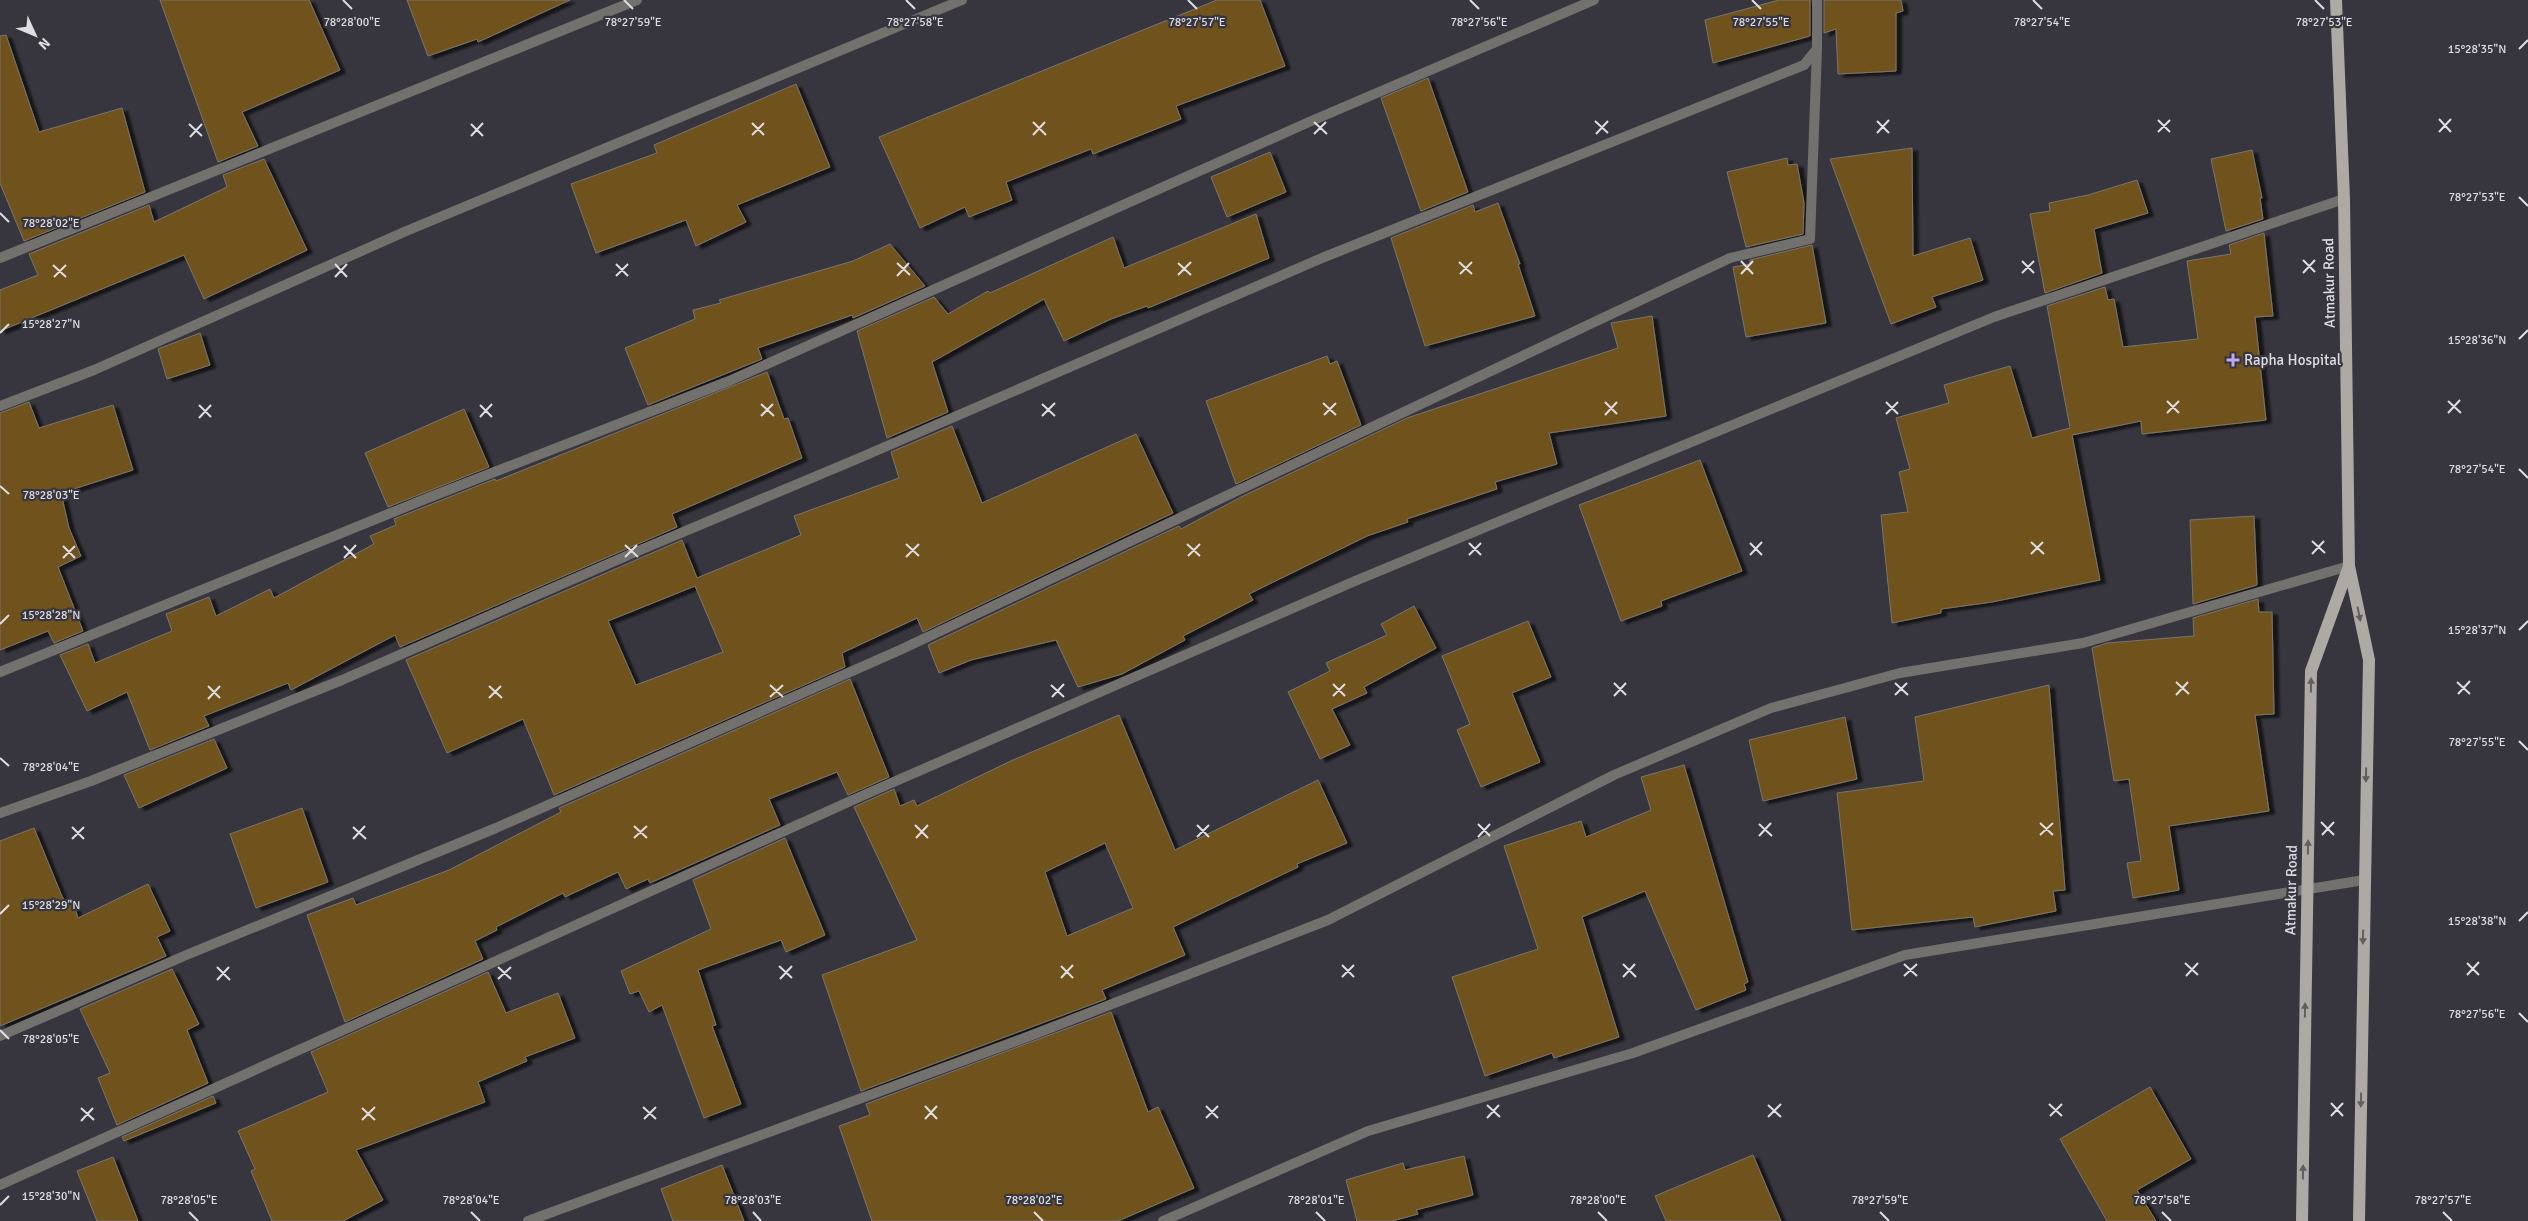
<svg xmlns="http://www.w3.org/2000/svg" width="2528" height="1221" viewBox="0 0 2528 1221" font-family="Signika,sans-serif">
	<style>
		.building { fill: #70521c; stroke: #7b756d; fill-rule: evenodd; filter: url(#shadow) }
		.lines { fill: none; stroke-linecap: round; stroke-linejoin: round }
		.street { stroke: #73716d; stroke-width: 10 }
		.primary { stroke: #aea9a2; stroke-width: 12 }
		.oneway { fill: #615e61 }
		.ticks { fill: none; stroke: #dedde2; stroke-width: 2 }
		.poi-dot { fill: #c3a7f2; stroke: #37363e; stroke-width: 2 }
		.labels { text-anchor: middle; stroke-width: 4.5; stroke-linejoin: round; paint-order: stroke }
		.street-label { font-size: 15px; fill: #dedde2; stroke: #37363e }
		.poi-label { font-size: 15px; fill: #dedde2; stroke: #37363e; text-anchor: start }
		.ticks-label { font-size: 12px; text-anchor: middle; fill: #dedde2; stroke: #37363e; stroke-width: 4.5; stroke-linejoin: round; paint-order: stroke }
	</style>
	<defs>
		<filter id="shadow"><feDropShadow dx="5.5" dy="3" stdDeviation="1" flood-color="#0009"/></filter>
	</defs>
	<rect width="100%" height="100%" fill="#37363e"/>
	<g class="building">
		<polygon points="160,0 309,0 340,70 242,112 258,146 218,162"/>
		<polygon points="407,0 570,0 478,42 477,39 428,56"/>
		<polygon points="1217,0 1260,0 1285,66 1176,106 1181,119 1093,154 1091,149 1006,182 1012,200 969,217 965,207 920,228 879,137"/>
		<polygon points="1779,0 1810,0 1810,36 1713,63 1705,20"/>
		<polygon points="1824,0 1901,0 1903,11 1896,13 1896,71 1838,74 1836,29 1824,33"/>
		<polygon points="6,35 39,132 122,108 145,192 24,241 0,183 0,36"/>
		<polygon points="1428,78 1468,192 1421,211 1381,98"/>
		<polygon points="796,84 830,167 737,205 746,222 696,246 686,220 596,253 571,184 657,153 654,145"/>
		<polygon points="1912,148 1913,256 1970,238 1983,280 1932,297 1936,307 1891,324 1830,159"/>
		<polygon points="2252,150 2262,198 2260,198 2263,219 2226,231 2211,159"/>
		<polygon points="1270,152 1286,192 1227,217 1211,177"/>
		<polygon points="1787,158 1788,165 1797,164 1804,203 1803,234 1746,247 1727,172"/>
		<polygon points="264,159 307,250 204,299 184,255 0,331 0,290 38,275 29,254 149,205 154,222 227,187 223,175"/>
		<polygon points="2137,180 2148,213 2094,229 2102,273 2045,293 2030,214 2050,211 2049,203 2088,195"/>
		<polygon points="1498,203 1520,264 1518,264 1535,316 1425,346 1391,238 1473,205 1475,212"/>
		<polygon points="1256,214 1269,258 1148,308 1147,306 1111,319 1064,341 1044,299 932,362 948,412 887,438 857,331 934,297 948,314 988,291 990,293 1113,237 1124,268"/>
		<polygon points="2264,233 2273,316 2255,317 2266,420 2142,434 2141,421 2072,435 2100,580 1992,602 1941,609 1941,613 1892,623 1881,515 1908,512 1899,472 1910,469 1896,418 1949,403 1944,385 2010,366 2032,438 2070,428 2047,306 2105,287 2108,300 2114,299 2123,347 2198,339 2187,261 2231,254 2229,245"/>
		<polygon points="890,244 925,286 853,318 852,315 758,348 762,359 648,405 625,348 695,319 693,310 721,303 719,300 853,261"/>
		<polygon points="1812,245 1826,323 1746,337 1733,267 1750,264 1750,260"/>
		<polygon points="1652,316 1666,416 1549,433 1557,464 1495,482 1497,489 1407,519 1408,522 1367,536 1249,594 1253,600 1183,636 1185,640 1122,674 1078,687 1056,640 971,660 939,673 928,645 1179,526 1181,529 1241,497 1407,418 1618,348 1611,323"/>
		<polygon points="200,333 210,365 167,379 158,349"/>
		<polygon points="1327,356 1330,364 1337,361 1361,425 1236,484 1206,401"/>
		<polygon points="767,372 784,419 788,418 802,458 672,514 677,527 400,647 395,635 291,690 288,683 204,716 209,726 150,750 127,692 87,711 60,655 88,644 95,663 172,631 166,614 209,597 216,616 270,589 274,598 374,544 370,536 396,525 394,519 495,479 496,481"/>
		<polygon points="29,402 39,428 113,405 133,470 61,493 69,528 81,556 58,567 83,631 54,643 48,631 0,650 0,413"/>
		<polygon points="464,409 489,467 388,507 365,453"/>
		<path d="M952 426 982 503 1136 434 1173 513 923 632 917 618 842 653 845 667 554 795 523 719 447 753 406 660 682 540 697 578 801 535 794 516 899 478 891 452ZM695 586 723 652 636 685 608 621Z"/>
		<polygon points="1700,460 1742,571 1661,601 1662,606 1621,621 1579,505"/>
		<polygon points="2254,516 2257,585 2193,604 2190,520"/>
		<polygon points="2258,599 2259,612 2272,612 2274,714 2255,715 2269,811 2169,826 2179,890 2133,898 2127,863 2141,861 2129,779 2114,781 2092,648 2107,643 2194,636 2193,618"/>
		<polygon points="1414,606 1436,648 1364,687 1367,693 1332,709 1350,745 1320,759 1288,692 1330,671 1326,663 1387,635 1381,624"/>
		<polygon points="1528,621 1551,677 1512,693 1540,762 1481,787 1457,730 1470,724 1442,656"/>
		<polygon points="850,679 889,777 848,795 837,772 769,799 780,825 650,883 648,879 626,889 618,872 565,897 563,893 496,927 497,930 475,941 483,959 345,1022 307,915 353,898 356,905 449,870 561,812 559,808"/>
		<polygon points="2049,685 2065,890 2053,891 2056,911 1975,927 1973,917 1852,930 1837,793 1924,781 1915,717"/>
		<path d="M1119 715 1175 850 1318 780 1347 843 1297 864 1298 867 1173 927 1185 955 1102 990 1106 999 861 1091 822 975 917 940 854 807 894 789 900 806 914 800 917 806 1013 760ZM1105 843 1133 908 1067 936 1045 872Z"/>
		<polygon points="1845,717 1857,779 1763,801 1749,740"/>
		<polygon points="214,739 227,768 139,808 124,775"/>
		<polygon points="1684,765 1748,982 1744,984 1746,990 1696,1010 1645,891 1582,917 1619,1037 1554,1058 1552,1053 1485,1076 1452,977 1538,949 1504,846 1581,821 1586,837 1651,810 1641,777"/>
		<polygon points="302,808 328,882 256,908 230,834"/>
		<polygon points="34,828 61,894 66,904 73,902 78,918 148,884 170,931 157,937 166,956 0,1026 0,841"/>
		<polygon points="785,838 825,935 786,952 781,940 698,970 716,1025 712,1026 741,1104 704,1118 662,1005 649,1012 639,991 630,994 621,971 711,929 693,880"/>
		<polygon points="172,969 199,1024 187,1030 208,1083 117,1125 98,1078 110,1073 80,1009"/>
		<polygon points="488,972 506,1013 558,993 575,1038 525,1057 527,1061 478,1082 485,1102 356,1150 383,1200 343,1221 272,1221 251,1171 255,1169 238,1131 328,1092 311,1052"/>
		<polygon points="1111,1012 1148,1112 1158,1107 1194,1188 1118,1221 872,1221 839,1126 870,1115 866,1104"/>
		<polygon points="2150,1087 2191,1159 2137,1190 2156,1221 2107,1221 2060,1139"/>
		<polygon points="213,1096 216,1103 124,1141 122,1137"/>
		<polygon points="1753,1155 1781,1221 1666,1221 1655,1196"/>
		<polygon points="1464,1156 1473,1195 1416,1210 1418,1214 1392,1221 1357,1221 1346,1180 1403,1163 1405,1170"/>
		<polygon points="113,1157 138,1221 97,1221 77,1171"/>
		<polygon points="722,1165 744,1221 673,1221 661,1189"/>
	</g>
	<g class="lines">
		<g class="street">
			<polyline points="0,258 637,0"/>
			<polyline points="0,406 94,370 404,232 962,0"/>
			<polyline points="0,672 430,497 729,381 1309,122 1594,0"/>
			<polyline points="0,813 91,781 342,680 633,553 857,459 1322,258 1804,65 1817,49 1817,0"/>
			<polyline points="0,1036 184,956 496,828 900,650 1730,258 1810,239 1817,49"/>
			<polyline points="0,1185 866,794 1355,581 1994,317 2344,199"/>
			<polyline points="528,1221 1027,1037 1328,920 1614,775 1771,708 1900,673 2083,643 2349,566"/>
			<polyline points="1163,1221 1368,1131 1633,1053 1905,955 2364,880"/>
		</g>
		<g class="primary">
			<polyline points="2336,0 2344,199 2349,566 2369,660 2359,1221"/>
			<polyline points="2302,1221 2311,671 2349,566"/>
		</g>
	</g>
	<defs><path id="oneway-solid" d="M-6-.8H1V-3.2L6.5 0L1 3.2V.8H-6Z" transform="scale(1.25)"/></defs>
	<g class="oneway">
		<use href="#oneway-solid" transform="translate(2359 614) rotate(78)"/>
		<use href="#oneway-solid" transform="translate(2311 685) rotate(-89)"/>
		<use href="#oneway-solid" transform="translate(2366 775) rotate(91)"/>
		<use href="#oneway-solid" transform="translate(2308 847) rotate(-89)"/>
		<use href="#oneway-solid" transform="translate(2363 937) rotate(91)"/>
		<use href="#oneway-solid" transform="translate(2305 1010) rotate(-89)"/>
		<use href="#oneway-solid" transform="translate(2361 1100) rotate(91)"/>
		<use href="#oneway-solid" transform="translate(2303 1172) rotate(-89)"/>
	</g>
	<path class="ticks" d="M343 0 352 9M624 0 633 9M906 0 915 9M1188 0 1197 9M1470 0 1479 9M1752 0 1761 9M2033 0 2042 9M2315 0 2324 9M2519 49 2528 40M2439 119 2451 132M2158 120 2170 132M1595 121 1608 133M1877 121 1889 133M1033 122 1046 135M1314 122 1327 134M752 123 764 135M189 124 202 136M471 124 483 136M2158 132 2170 120M2439 132 2451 119M1877 133 1889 120M1314 134 1326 122M1596 134 1608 121M752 135 764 123M1033 135 1045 122M471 136 483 123M190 137 202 124M2519 197 2528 206M0 213 9 222M2303 260 2315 272M1741 261 1753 274M2022 261 2034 273M1459 262 1472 274M897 263 910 275M1178 263 1191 275M335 264 347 277M616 264 628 276M53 265 66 277M2022 273 2034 261M2303 273 2315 260M1460 274 1472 262M1741 274 1753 261M1178 275 1191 262M616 276 628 264M897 276 909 263M54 277 66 265M335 277 347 264M0 333 9 324M2519 339 2528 330M2167 401 2179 413M2448 401 2461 413M1605 402 1617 414M1886 402 1898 414M1323 403 1336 415M761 404 774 416M1042 404 1055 416M199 405 211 417M480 405 492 417M2167 413 2179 401M2448 413 2460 400M1886 414 1898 402M1324 415 1336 403M1605 415 1617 402M761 416 773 404M1042 416 1055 403M480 417 492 404M199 418 211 405M2519 469 2528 478M0 486 9 494M2312 541 2325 553M2031 542 2044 554M1469 543 1481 555M1750 543 1762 555M906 544 919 556M1187 544 1200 556M625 545 638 557M63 546 75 558M344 546 356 558M2031 554 2043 542M2312 554 2324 541M1469 555 1481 543M1750 555 1762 542M1188 556 1200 544M625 557 637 545M906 557 919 544M63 558 75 546M344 558 356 545M0 624 9 615M2519 630 2528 621M2176 682 2189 694M2457 682 2470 694M1614 683 1626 695M1895 683 1908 695M1333 684 1345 696M770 685 783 697M1051 685 1064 697M208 686 220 698M489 686 502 698M2458 694 2470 681M1895 695 1907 683M2176 695 2188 682M1333 696 1345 684M1614 696 1626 683M770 697 783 685M1052 697 1064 684M489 698 501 686M208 699 220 686M2519 741 2528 750M0 758 9 766M2321 822 2334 835M2040 823 2053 835M1478 824 1490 836M1759 824 1772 836M915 825 928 838M1197 825 1209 837M634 826 647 838M72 827 84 839M353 827 366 839M2040 835 2053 823M2322 835 2334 822M1759 836 1771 823M1197 837 1209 825M1478 837 1490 824M634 838 647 826M916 838 928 825M72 839 84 827M353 839 365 826M0 914 9 905M2519 921 2528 912M2185 963 2198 975M2467 963 2479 975M1623 964 1636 977M1904 964 1917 976M1342 965 1354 977M779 966 792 978M1061 966 1073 978M217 967 230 980M498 967 511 979M2467 975 2479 962M1904 976 1917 964M2186 976 2198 963M1342 977 1354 965M1623 977 1635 964M1061 978 1073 965M498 979 511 967M780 979 792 966M217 980 229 967M2519 1013 2528 1022M0 1030 9 1039M2331 1103 2343 1116M2049 1104 2062 1116M1487 1105 1500 1117M1768 1105 1781 1117M925 1106 937 1119M1206 1106 1218 1118M643 1107 656 1119M81 1108 94 1120M362 1108 375 1120M2050 1116 2062 1104M2331 1116 2343 1103M1768 1117 1781 1104M1206 1118 1218 1106M1487 1118 1499 1105M644 1119 656 1107M925 1119 937 1106M362 1120 375 1107M81 1121 93 1108M0 1205 9 1196M189 1212 198 1221M471 1212 480 1221M753 1212 761 1221M1034 1212 1043 1221M1316 1212 1325 1221M1598 1212 1607 1221M1880 1212 1889 1221M2162 1212 2171 1221M2443 1212 2452 1221"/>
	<path class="poi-dot" d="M2230.5 352.5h5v5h5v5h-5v5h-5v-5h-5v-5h5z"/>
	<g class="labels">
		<g class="street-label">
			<text transform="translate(2329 283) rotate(-91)" y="5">Atmakur Road</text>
			<text transform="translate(2291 890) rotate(-89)" y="5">Atmakur Road</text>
		</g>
		<g class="poi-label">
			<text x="2244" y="365">Rapha Hospital</text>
		</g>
	</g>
	<g class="ticks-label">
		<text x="352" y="26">78°28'00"E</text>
		<text x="633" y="26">78°27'59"E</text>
		<text x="915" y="26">78°27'58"E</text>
		<text x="1197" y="26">78°27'57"E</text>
		<text x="1479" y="26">78°27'56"E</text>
		<text x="1761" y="26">78°27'55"E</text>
		<text x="2042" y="26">78°27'54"E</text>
		<text x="2324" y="26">78°27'53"E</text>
		<text x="2477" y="53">15°28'35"N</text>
		<text x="2477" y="201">78°27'53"E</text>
		<text x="51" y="227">78°28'02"E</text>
		<text x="51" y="328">15°28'27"N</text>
		<text x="2477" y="344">15°28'36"N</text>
		<text x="2477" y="473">78°27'54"E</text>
		<text x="51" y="499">78°28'03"E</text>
		<text x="51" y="619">15°28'28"N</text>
		<text x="2477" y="634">15°28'37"N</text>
		<text x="2477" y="746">78°27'55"E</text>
		<text x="51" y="771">78°28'04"E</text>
		<text x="51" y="909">15°28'29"N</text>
		<text x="2477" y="925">15°28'38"N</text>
		<text x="2477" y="1018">78°27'56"E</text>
		<text x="51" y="1043">78°28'05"E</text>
		<text x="51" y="1200">15°28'30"N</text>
		<text x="189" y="1204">78°28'05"E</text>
		<text x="471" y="1204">78°28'04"E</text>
		<text x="753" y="1204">78°28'03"E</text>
		<text x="1034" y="1204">78°28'02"E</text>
		<text x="1316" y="1204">78°28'01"E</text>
		<text x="1598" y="1204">78°28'00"E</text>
		<text x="1880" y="1204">78°27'59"E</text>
		<text x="2162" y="1204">78°27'58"E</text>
		<text x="2443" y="1204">78°27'57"E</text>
	</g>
	<g transform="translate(35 35) rotate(134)" stroke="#37363e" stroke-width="4" paint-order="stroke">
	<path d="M0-4L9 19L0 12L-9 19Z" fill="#dedde2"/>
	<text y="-8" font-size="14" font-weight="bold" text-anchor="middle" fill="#dedde2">N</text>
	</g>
</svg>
